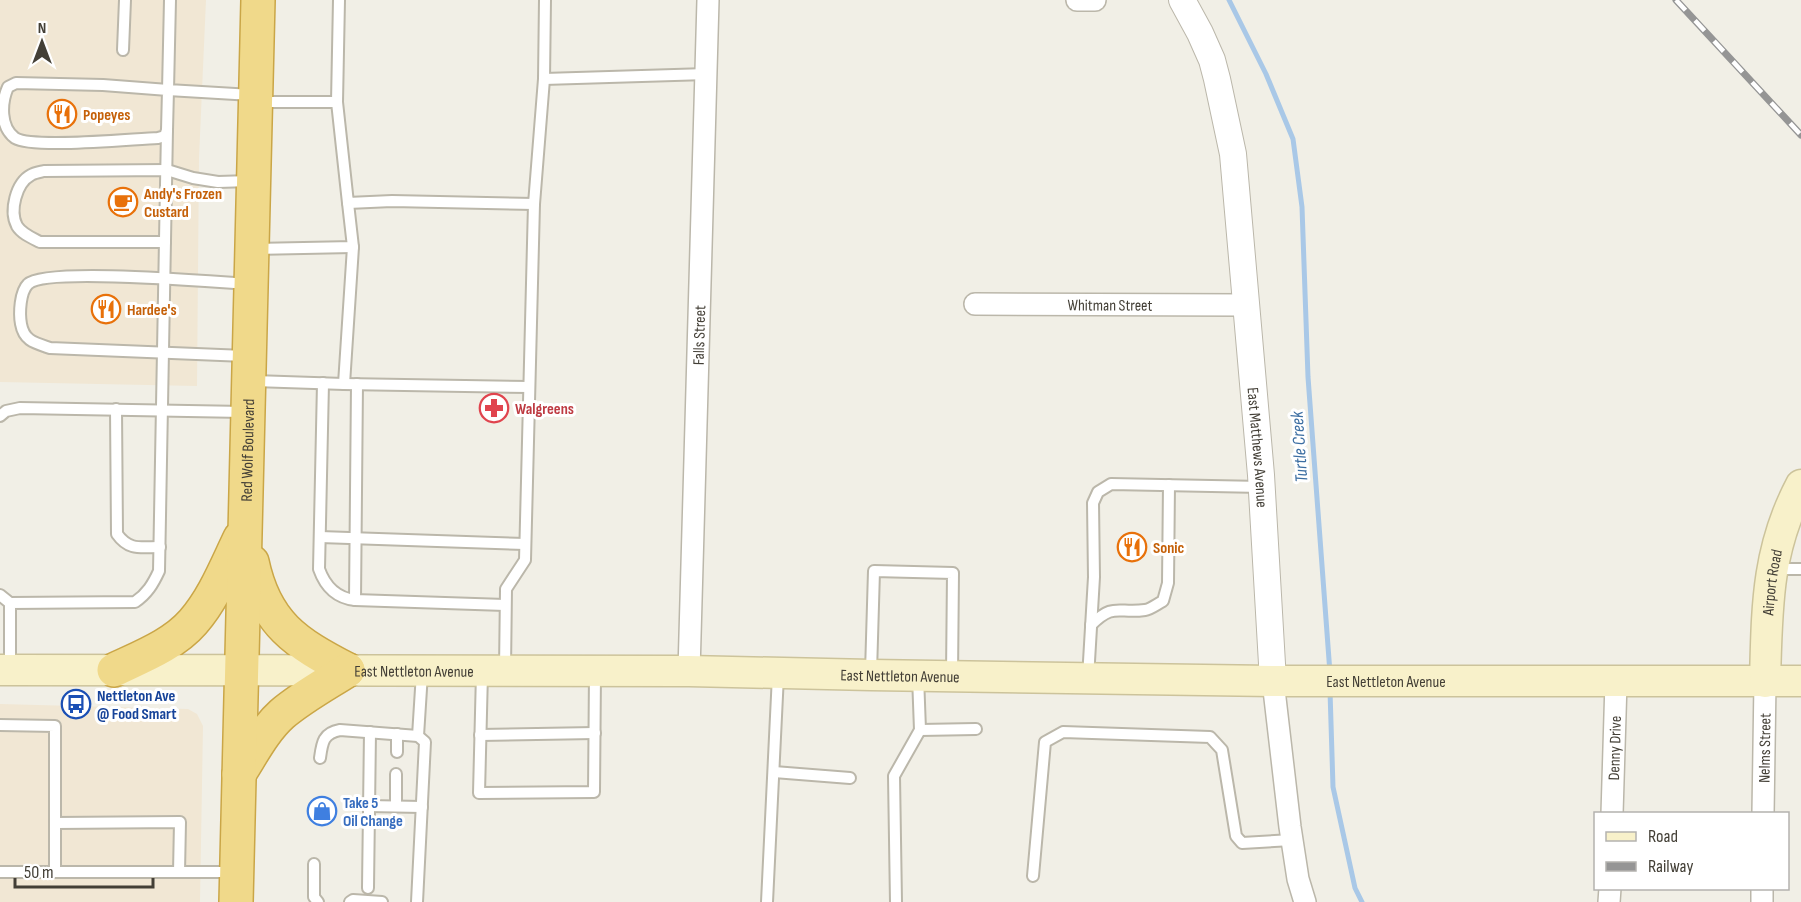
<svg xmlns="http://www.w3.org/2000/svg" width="1801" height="902" viewBox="0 0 1801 902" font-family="'Sofia Sans Condensed',sans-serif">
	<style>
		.commercial { fill: #f1e7d4 }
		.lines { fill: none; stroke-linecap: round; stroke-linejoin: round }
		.stream { stroke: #a9c8e7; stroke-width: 5 }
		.service-casing { stroke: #bbb7aa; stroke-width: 14 }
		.minor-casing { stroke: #bbb7aa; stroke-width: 24 }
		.tertiary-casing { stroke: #bbb7aa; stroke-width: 28 }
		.secondary-casing { stroke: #ccc39b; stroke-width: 33 }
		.trunk-casing { stroke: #caa647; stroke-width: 36 }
		.service { stroke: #fff; stroke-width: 10 }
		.minor { stroke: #fff; stroke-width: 21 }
		.tertiary { stroke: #fff; stroke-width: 26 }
		.secondary { stroke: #f8f1ca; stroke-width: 30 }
		.trunk { stroke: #f0d98a; stroke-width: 33 }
		.rail-casing { stroke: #959595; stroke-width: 7 }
		.rail { stroke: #fff; stroke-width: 4.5; stroke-dasharray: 14; stroke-linecap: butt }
		.labels { text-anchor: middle; stroke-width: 6; stroke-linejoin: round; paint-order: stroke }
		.food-label { font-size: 16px; font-weight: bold; fill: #c56008; stroke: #fff; text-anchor: start }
		.street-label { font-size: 16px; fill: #433f36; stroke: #fff }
		.health-label { font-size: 16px; font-weight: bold; fill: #be3a42; stroke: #fff; text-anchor: start }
		.transit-label { font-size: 16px; font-weight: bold; fill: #164399; stroke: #fff; text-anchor: start }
		.shop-label { font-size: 16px; font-weight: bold; fill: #366cbe; stroke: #fff; text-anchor: start }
		.water-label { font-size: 18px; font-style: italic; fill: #3c6ea2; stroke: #fff }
	</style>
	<rect width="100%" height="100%" fill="#f1efe6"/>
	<g class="commercial">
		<polygon points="0,0 206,0 199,158 197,386 0,382"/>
		<polygon points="0,704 188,709 197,714 203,726 200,902 0,902"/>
	</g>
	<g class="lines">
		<g class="stream">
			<polyline points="1229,0 1266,74 1293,139 1302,207 1308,377 1330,673"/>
			<polyline points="1330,691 1333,787 1355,888 1362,902"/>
		</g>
		<g class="service-casing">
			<g id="service">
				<polyline points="170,0 168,90 252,95"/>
				<polyline points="545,0 544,79 707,74"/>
				<polyline points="123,50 125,0"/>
				<path d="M16 83 103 85 168 90 167 130 165 136 158 138C131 139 33 149 15 138 0 127 1 103 8 87Z"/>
				<polyline points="259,102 337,102 339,0"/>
				<polyline points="337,102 348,203 392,201 534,204 544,79"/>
				<path d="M165 242H40C32 238 22 234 17 226 9 211 16 183 31 175 34 173 40 172 44 171L167 170 193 178 218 182 250 181"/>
				<polyline points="254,249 353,247 348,203"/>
				<path d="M245 356 50 348C35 343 24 341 21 324 19 313 20 292 28 284 46 267 214 282 248 284"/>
				<polyline points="254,381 344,384 529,387"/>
				<path d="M323 383 319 569C325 586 336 598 355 600"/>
				<polyline points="344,384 353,247"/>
				<polyline points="357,384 355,600 505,605"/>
				<path d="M116 409 117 534C129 551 141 547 160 547"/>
				<polyline points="0,416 6,411 20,408 244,412"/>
				<polyline points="320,537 525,544"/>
				<polyline points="1774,569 1801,569"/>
				<polyline points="0,595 10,603"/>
				<path d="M1091 625C1114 602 1118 614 1145 610 1151 609 1157 604 1163 601L1168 583 1169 485"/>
				<path d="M10 667V603L135 602C147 594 153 584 159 571L167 130"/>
				<polyline points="505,669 506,589 525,560 534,204"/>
				<polyline points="871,672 874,571 953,573 952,674"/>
				<polyline points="482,673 479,793 594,792 595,673"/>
				<polyline points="1088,678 1094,577 1093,503 1098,492 1111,484 1262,487"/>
				<polyline points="0,725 55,726 55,823 180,822 179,872"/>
				<polyline points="920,730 976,729"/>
				<polyline points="480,735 595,733"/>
				<polyline points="418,736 422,673"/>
				<polyline points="397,752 397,734"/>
				<path d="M320 758C322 743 323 733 340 730L418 736 425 742 417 902"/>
				<polyline points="774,772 850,778"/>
				<polyline points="368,806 422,807"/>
				<polyline points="396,806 396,774"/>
				<polyline points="314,864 314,897 318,902"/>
				<polyline points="55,871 55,823"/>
				<polyline points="0,872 234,872"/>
				<polyline points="1033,876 1045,742 1063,732 1210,737 1222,750 1236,836 1242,843 1292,840"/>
				<polyline points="368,888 370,732"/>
				<polyline points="350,902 353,900 382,902"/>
				<polyline points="767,902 778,675"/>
				<polyline points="896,902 894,776 920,730 918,676"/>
			</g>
		</g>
		<g class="minor-casing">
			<g id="minor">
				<polyline points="1077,0 1095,0"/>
				<path id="s1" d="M975 304 1246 305"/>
				<path id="s2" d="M689 671 708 0"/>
				<polyline points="1273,681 1290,827 1298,879 1305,902"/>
				<path id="s3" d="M1612 814 1616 682"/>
				<path id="s4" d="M1763 814 1765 682"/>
				<polyline points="1609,902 1610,888"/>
				<polyline points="1762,902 1762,888"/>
			</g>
		</g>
		<g class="tertiary-casing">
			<g id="tertiary">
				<path id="s5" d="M1182 0 1200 33 1212 60 1217 79 1233 154 1261 475 1273 681"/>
			</g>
		</g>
		<g class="secondary-casing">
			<g id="secondary">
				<path id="s6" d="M0 670 689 671 871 675 1273 681H1801"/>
				<path id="s7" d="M1765 682C1767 610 1766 551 1801 485"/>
			</g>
		</g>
		<g class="trunk-casing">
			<g id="trunk">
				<path d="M252 562C265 624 296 643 348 670"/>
				<path d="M114 670C141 657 173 645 193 622 214 598 226 567 240 538"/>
				<path d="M239 774C252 754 264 730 282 714 302 697 326 684 348 670"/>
				<path id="s8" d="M236 902 258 0"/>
			</g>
		</g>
		<use href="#service" class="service"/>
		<use href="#minor" class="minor"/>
		<use href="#tertiary" class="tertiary"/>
		<use href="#secondary" class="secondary"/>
		<use href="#trunk" class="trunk"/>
		<g class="rail-casing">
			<polyline id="rail" points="1676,0 1801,135"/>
		</g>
		<use href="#rail" class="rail"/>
	</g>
	<defs>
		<g id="restaurant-ring" transform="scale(1.5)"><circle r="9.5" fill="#fff" stroke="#e8710a" stroke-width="1.5"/><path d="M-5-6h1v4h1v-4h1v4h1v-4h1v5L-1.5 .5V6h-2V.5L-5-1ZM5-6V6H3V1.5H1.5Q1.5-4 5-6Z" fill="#e8710a"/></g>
		<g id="cafe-ring" transform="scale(1.5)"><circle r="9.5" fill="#fff" stroke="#e8710a" stroke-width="1.5"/><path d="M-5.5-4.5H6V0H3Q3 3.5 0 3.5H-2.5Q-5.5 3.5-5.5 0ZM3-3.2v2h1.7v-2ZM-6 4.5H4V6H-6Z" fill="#e8710a"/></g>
		<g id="pharmacy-ring" transform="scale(1.5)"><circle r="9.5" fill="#fff" stroke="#e0444e" stroke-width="1.5"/><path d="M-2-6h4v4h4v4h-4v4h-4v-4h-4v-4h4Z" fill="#e0444e"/></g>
		<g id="bus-ring" transform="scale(1.5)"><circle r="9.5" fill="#fff" stroke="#1a4fb4" stroke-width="1.5"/><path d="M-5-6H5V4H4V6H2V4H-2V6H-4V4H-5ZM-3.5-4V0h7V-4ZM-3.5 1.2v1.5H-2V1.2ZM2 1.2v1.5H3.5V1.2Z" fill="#1a4fb4"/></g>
		<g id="shop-ring" transform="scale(1.5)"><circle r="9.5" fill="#fff" stroke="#3f7fe0" stroke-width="1.5"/><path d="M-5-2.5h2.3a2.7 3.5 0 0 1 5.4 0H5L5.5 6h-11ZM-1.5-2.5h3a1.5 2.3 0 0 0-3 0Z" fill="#3f7fe0"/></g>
	</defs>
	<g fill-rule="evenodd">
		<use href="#restaurant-ring" x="62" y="114"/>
		<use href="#cafe-ring" x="123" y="202"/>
		<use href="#restaurant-ring" x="106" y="309"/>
		<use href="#pharmacy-ring" x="494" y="408"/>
		<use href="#restaurant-ring" x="1132" y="547"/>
		<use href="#bus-ring" x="76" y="704"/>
		<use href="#shop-ring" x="322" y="811"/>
	</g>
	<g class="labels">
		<g class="food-label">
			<text x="83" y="120">Popeyes</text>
			<text x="144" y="199">Andy's Frozen<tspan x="144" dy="18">Custard</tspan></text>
			<text x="127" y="315">Hardee's</text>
			<text x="1153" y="553">Sonic</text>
		</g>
		<g class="street-label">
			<text dy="6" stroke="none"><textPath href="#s1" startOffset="135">Whitman Street</textPath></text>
			<text dy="6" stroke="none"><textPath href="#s2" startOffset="336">Falls Street</textPath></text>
			<text dy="6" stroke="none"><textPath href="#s5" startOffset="458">East Matthews Avenue</textPath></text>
			<text dy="6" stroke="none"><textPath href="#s8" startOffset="452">Red Wolf Boulevard</textPath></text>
			<text dy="6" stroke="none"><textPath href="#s7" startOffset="100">Airport Road</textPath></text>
			<text dy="6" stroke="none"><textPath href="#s6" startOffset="414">East Nettleton Avenue</textPath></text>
			<text dy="6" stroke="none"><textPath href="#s6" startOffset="900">East Nettleton Avenue</textPath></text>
			<text dy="6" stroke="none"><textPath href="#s6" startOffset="1386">East Nettleton Avenue</textPath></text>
			<text dy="6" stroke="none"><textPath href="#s3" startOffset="66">Denny Drive</textPath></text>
			<text dy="6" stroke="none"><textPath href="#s4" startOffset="66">Nelms Street</textPath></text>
		</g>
		<g class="health-label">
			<text x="515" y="414">Walgreens</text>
		</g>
		<g class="transit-label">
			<text x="97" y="701">Nettleton Ave<tspan x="97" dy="18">@ Food Smart</tspan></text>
		</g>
		<g class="shop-label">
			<text x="343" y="808">Take 5<tspan x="343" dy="18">Oil Change</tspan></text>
		</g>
		<g class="water-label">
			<text transform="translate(1299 447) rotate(-94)" y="6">Turtle Creek</text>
		</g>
	</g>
	<rect x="1594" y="812" width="195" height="78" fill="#ffffff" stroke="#b4b2af" stroke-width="1.5"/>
	<rect x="1606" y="832" width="30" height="9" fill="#f8f1ca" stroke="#b4b2af" stroke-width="1.5"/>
	<text x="1648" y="842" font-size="18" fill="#433f36">Road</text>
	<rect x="1606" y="862" width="30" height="9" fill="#959595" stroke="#b4b2af" stroke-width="1.5"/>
	<text x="1648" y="872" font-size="18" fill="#433f36">Railway</text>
	<g transform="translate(42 42)" stroke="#ffffff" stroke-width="4.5" paint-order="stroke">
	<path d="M0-4.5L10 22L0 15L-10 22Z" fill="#433f36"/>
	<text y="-9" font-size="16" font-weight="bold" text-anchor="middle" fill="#433f36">N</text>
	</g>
	<path d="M15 878v9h138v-9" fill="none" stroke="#433f36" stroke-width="3"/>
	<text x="24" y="878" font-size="18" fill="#433f36" stroke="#ffffff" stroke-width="4.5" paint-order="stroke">50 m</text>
</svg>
